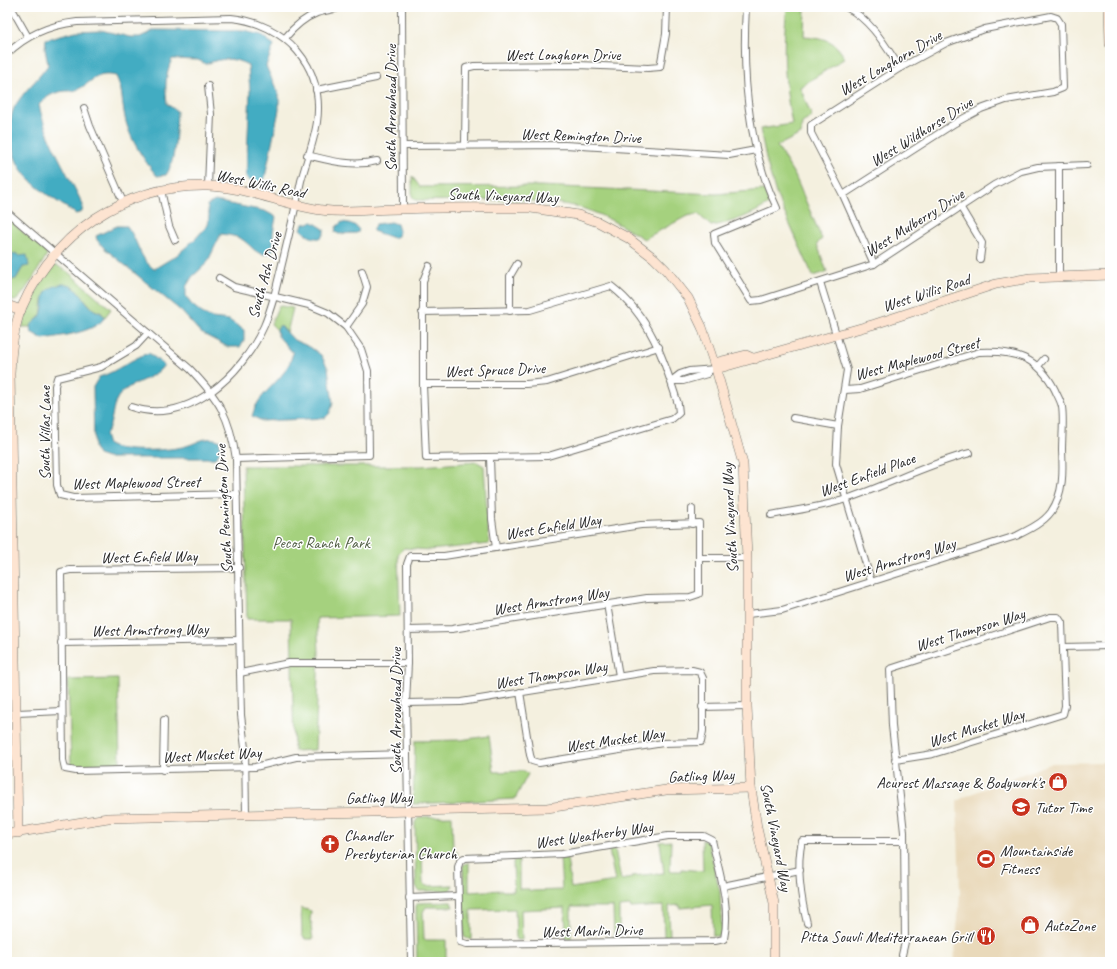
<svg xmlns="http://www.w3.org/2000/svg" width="1117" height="969" viewBox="0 0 1117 969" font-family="Caveat,sans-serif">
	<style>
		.built { fill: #e9d9ba }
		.green { fill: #a5d17e; stroke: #687e54 }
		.water { fill: #43acc2; stroke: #376c76 }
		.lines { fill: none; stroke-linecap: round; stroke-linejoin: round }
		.street-casing { stroke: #71706a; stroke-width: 8 }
		.secondary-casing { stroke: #71706a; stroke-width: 10 }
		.street { stroke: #fff; stroke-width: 6 }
		.secondary { stroke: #fde4d1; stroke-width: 9 }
		.labels { text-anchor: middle; stroke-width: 3; stroke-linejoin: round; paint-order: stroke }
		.street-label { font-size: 16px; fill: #2b2b2b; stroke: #fff }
		.park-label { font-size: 16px; fill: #505d44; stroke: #fff }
		.poi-label { font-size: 16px; fill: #2b2b2b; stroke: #fff; text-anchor: start }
	</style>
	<rect width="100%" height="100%" fill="#fff"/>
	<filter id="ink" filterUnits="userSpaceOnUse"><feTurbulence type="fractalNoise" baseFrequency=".025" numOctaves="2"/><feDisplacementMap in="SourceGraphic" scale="8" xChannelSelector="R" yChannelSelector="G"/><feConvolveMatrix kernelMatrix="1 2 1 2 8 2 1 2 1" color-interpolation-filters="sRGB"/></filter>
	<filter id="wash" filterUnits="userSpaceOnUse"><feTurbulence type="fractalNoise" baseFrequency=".012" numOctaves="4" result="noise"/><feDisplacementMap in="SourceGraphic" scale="16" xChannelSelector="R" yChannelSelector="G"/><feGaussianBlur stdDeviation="0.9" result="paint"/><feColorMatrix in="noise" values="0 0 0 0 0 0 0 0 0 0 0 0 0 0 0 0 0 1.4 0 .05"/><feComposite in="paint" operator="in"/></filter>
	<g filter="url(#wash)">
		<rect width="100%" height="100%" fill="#f4f0df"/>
		<polygon class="built" points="1110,762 1110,962 954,962 960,893 957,801 973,793 1052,763"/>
		<g class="green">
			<path d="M787 7H805L804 36C826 38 833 39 845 58L800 87 812 117 802 123 801 134 777 146 795 176 822 239 817 244 827 272 813 276 776 194 767 163 760 129 792 124C784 85 782 47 787 7Z"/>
			<path d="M412 176 420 187 540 186 716 194 764 190 769 204C751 215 732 223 711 226L698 214 687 216 644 239C622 226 600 212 574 206 524 196 467 202 415 200L412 196Z"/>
			<path d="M7 218 46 252 47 255C41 264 22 299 15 301L7 299V281L16 279 23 267 29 266 16 253 7 255Z"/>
			<path d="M56 265 68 272 111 309 105 317 101 312 94 310 74 287 43 299 41 315 30 327H22C29 306 39 280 56 265Z"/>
			<polygon points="281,306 293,308 287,333 280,325 277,330 271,324 278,307"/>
			<polygon points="477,462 484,466 489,544 429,550 404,548 398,554 400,616 317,618 319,652 315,750 294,751 291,619 247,619 243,466 421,466"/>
			<polygon points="118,679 120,764 71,765 68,680"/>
			<polygon points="489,736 494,772 525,771 528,774 515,799 413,804 415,741 460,740"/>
			<polygon points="452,816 453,849 458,853 455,857 451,853 422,854 423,883 426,886 453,885 450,891 419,891 416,886 415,822 419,817"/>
			<polygon points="702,840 708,842 720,892 722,932 719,936 713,936 712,905 680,908 680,905 669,906 670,937 664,937 663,906 631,908 630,906 619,907 619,938 614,938 613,907 571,907 571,939 566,939 565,908 521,910 522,940 516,940 515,909 471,910 471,940 464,937 463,865 469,862 469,892 502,890 503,891 514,891 513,861 519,860 519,889 529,889 530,891 562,890 560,858 567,858 571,888 615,881 609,850 615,849 621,880 632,878 632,876 664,873 660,842 671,841 670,871 681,871 681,869 703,871"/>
			<polygon points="451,902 453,907 426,907 423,912 424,940 446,940 446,962 417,962 416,906 418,903"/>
			<polygon points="301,908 311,911 310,921 312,923 311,927 313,939 305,939 302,935"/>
		</g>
		<g class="water">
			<path d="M101 30 130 37H140L155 30 244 31 261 35 274 45 266 66 279 95V110L265 177 262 183 254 184 246 177 250 91 248 65C233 57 221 58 206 64L198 60 172 59C165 75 165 88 167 104L177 111C176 129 176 162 166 175L157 176C142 158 127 135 124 112 121 95 123 92 116 76 94 71 92 84 76 90 73 91 69 91 66 91 54 92 47 96 39 105 46 140 68 173 83 205L82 212 76 214C46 193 14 179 11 138 10 128 10 117 14 108 23 91 38 80 48 65L45 49 46 39 76 31Z"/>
			<path d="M215 201 265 211 276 217 273 233V251C259 260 253 247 243 240 237 236 228 235 221 234L207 263 192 277 186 287V296L191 304 202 313 212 318 229 320 244 330V340L240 347H228L201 333 181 311 104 248 97 240 96 236 117 226H127C138 240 139 259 154 269L177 255 195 239 208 225 209 215 207 205Z"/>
			<path d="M313 222 324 229V233L321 238C313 239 306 236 301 229L303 224Z"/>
			<path d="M342 222C350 223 355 224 359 230L357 233 339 234 335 232 336 227Z"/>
			<polygon points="391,222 397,224 399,231 398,236 393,238 373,231 373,228 376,224"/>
			<polygon points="12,254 17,254 19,256 27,255 29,266 23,267 16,279 7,281 7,261 13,260"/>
			<path d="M62 284C77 284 82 299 93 309 97 312 101 312 105 317 95 333 60 336 43 339L31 332 30 326C33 322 39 319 41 315 47 299 37 290 62 284Z"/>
			<path d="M280 325 294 340 310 347 321 355 328 368 333 403 330 413 325 418 262 421 252 416C258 390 287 381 293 353L278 336 277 330Z"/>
			<path d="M149 353 164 365C154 381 129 381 118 397 111 408 114 422 105 435L108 445C122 453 170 451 186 446 200 442 203 436 219 440 221 447 221 453 215 458H107L98 455 94 448 93 387 99 377C117 372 131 358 149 353Z"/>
		</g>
	</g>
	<g filter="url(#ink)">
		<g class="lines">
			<g class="street-casing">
				<g id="street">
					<polyline points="11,7 28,37"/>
					<polyline points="402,7 403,208"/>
					<path d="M746 7C742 75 747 146 777 208L714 234 715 243 751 301 761 300 874 264 994 185 1021 171 1038 167 1087 165"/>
					<path d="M846 7C871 20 885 45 900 68"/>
					<path d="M285 38C294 27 304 18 317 13 325 10 334 10 342 7"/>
					<path d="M7 54C26 35 51 25 77 22L231 18C285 23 325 66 317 122 314 142 306 162 301 181 293 220 283 259 274 297 271 307 268 317 264 326 242 375 188 426 131 407"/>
					<polyline points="208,86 211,114 208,186"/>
					<polyline points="316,90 376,78"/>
					<polyline points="84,108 90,126 123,202"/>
					<polyline points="465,145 466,68 474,66 578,65 648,68 660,67 666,34 667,7"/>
					<polyline points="403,146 565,145 729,155 756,150"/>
					<path d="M307 155C332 161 352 167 377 161"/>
					<polyline points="1059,166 1059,276"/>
					<polyline points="161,190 169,226 175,240"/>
					<polyline points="843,195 955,123 981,109 1006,100 1053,92 1063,88 1061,24 1057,18 1051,16 985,29 946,43 900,68 811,125 811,133 843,195 874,264"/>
					<polyline points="961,208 982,243 980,259"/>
					<path d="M7 212 190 369C219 399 230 417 236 459L240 673 241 715 245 748 246 814"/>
					<polyline points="219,278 234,287 309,305 328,313 346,327 361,349 368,371 369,455 236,459"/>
					<polyline points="820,282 847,370 838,426 836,464 871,581"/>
					<polyline points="510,311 510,276 517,264"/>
					<path d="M422 312 530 310 611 286C650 316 664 359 678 404L679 413 672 419 548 456 426 458 423 384V281L429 266"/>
					<polyline points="346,327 362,304 367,287 362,271"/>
					<polyline points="148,333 136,346 101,367 57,378 55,386 57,485 60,495 73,498 237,494"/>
					<polyline points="1038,366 1044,359"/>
					<polyline points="671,381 680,374 689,371 716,369"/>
					<polyline points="671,381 683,381 707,374 710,370"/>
					<polyline points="423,384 526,384 547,382 659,347"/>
					<polyline points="793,418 838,426"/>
					<polyline points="490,457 492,519 496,548"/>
					<polyline points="692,509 692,524"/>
					<path d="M771 515C796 510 822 507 846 499 888 485 927 464 970 453"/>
					<polyline points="700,558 747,558"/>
					<polyline points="239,568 70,570 61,572 63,760 65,769 76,771 255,767 296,757 407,754"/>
					<polyline points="607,604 619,676"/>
					<path d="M748 614 782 610 1016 536C1028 530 1043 523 1051 512 1064 493 1063 471 1062 450 1062 436 1064 420 1062 407 1061 401 1057 395 1055 390 1039 357 1013 350 979 352L860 389 845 390"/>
					<polyline points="408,630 452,629 647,598 690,597 699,594 699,523 641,525 444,556 410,556 407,564 408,663 406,703 411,962"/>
					<polyline points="61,643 239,640"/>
					<polyline points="1063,647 1110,646"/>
					<polyline points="240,673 289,663 408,663"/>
					<polyline points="406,703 461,702 654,671 692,670 700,672 703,678 703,731 701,742 663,743 539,763 532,761 530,755 520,692"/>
					<polyline points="702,707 747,706"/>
					<polyline points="17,713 62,711"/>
					<polyline points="7,752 17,752"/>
					<polyline points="895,760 933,754 1063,714 1065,706 1062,623 1058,617 1050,617 890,669 892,726 904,832 905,942 902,955"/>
					<polyline points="163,770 164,720"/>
					<path d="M668 836H704L712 840C719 872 731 906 724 939L715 941 467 944 460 942 458 867 460 861 464 858 562 854Z"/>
					<polyline points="723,886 800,870"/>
					<polyline points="409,898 458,896"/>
					<path d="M807 923C801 899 796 865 802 841H904"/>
				</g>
			</g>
			<g class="secondary-casing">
				<g id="secondary">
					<polyline points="1109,7 1110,44"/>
					<polyline points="7,305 21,310"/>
					<polyline points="714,363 746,355 755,359"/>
					<polyline points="716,369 875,324 996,284 1030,278 1110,275"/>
					<path d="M18 833 10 374C11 353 13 329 21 309 54 233 124 184 208 186 250 187 289 208 332 211 355 212 378 209 401 209 445 207 488 208 531 208L578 215 598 222 628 238 654 258 666 270 688 298 702 327 716 369 743 464 747 558V706L751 788 757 828 774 903V962"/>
					<polyline points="7,834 108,818 547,808 666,790 751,788"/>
				</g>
			</g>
			<use href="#street" class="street"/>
			<use href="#secondary" class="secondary"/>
		</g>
	</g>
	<defs>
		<g id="shop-disc" transform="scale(1)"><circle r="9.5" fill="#c8321e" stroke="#fff"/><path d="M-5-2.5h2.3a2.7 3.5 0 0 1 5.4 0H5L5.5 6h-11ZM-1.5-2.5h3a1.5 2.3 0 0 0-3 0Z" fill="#fff"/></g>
		<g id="school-disc" transform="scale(1)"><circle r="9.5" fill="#c8321e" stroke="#fff"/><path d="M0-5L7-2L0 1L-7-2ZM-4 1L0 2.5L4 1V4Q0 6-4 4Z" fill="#fff"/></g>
		<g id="church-disc" transform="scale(1)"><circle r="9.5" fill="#c8321e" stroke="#fff"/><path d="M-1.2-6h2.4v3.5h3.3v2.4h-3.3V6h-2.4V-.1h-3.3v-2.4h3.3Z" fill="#fff"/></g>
		<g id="stadium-disc" transform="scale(1)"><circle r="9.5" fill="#c8321e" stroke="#fff"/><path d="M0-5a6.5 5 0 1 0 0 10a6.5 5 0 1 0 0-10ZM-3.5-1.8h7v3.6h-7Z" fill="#fff"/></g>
		<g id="restaurant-disc" transform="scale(1)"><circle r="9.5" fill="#c8321e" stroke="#fff"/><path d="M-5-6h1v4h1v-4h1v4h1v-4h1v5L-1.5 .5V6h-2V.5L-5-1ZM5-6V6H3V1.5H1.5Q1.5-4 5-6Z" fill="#fff"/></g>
	</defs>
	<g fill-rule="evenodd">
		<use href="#shop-disc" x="1058" y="782"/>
		<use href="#school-disc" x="1021" y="807"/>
		<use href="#church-disc" x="330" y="844"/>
		<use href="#stadium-disc" x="986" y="859"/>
		<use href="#shop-disc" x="1030" y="925"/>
		<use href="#restaurant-disc" x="986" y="936"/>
	</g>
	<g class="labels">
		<g class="street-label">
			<text x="563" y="60">West Longhorn Drive</text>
			<text transform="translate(890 62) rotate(-30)" y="6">West Longhorn Drive</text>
			<text transform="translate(390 108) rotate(-90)" y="6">South Arrowhead Drive</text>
			<text transform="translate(921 131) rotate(-32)" y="6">West Wildhorse Drive</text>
			<text transform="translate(581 135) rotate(2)" y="6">West Remington Drive</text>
			<text transform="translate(261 183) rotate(12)" y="6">West Willis Road</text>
			<text transform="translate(503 195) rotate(2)" y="6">South Vineyard Way</text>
			<text transform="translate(914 222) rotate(-32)" y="6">West Mulberry Drive</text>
			<text transform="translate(264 275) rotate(-74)" y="6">South Ash Drive</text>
			<text transform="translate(926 292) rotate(-18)" y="6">West Willis Road</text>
			<text transform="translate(917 358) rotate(-15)" y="6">West Maplewood Street</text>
			<text transform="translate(495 369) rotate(-2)" y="6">West Spruce Drive</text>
			<text transform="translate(44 433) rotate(-90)" y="6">South Villas Lane</text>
			<text transform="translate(867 474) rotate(-20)" y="6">West Enfield Place</text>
			<text transform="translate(136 482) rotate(-1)" y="6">West Maplewood Street</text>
			<text transform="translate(223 509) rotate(-93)" y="6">South Pennington Drive</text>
			<text transform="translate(729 518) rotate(-93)" y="6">South Vineyard Way</text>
			<text transform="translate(553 526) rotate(-9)" y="6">West Enfield Way</text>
			<text transform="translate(149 556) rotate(-1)" y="6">West Enfield Way</text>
			<text transform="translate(899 559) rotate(-17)" y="6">West Armstrong Way</text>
			<text transform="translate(551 600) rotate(-9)" y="6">West Armstrong Way</text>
			<text transform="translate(150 629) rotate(-1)" y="6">West Armstrong Way</text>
			<text transform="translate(970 629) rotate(-17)" y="6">West Thompson Way</text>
			<text transform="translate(551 674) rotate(-9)" y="6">West Thompson Way</text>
			<text transform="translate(395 711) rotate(-90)" y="6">South Arrowhead Drive</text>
			<text transform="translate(976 727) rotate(-17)" y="6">West Musket Way</text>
			<text transform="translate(615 739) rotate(-8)" y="6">West Musket Way</text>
			<text transform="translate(212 754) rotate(-3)" y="6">West Musket Way</text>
			<text transform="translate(701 775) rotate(-2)" y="6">Gatling Way</text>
			<text transform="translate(379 797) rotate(-1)" y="6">Gatling Way</text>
			<text transform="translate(594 834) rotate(-8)" y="6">West Weatherby Way</text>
			<text transform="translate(777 837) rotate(79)" y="6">South Vineyard Way</text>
			<text transform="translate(592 930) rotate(-1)" y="6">West Marlin Drive</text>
		</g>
		<g class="park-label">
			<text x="321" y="548">Pecos Ranch Park</text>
		</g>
		<g class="poi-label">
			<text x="1044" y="788" text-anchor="end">Acurest Massage &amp; Bodywork's</text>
			<text x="1035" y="813">Tutor Time</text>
			<text x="344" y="841">Chandler<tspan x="344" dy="18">Presbyterian Church</tspan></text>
			<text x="1000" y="856">Mountainside<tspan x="1000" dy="18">Fitness</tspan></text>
			<text x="1044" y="931">AutoZone</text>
			<text x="972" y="942" text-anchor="end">Pitta Souvli Mediterranean Grill</text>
		</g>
	</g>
	<rect width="1117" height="969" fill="none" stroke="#fff" stroke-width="24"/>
</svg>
